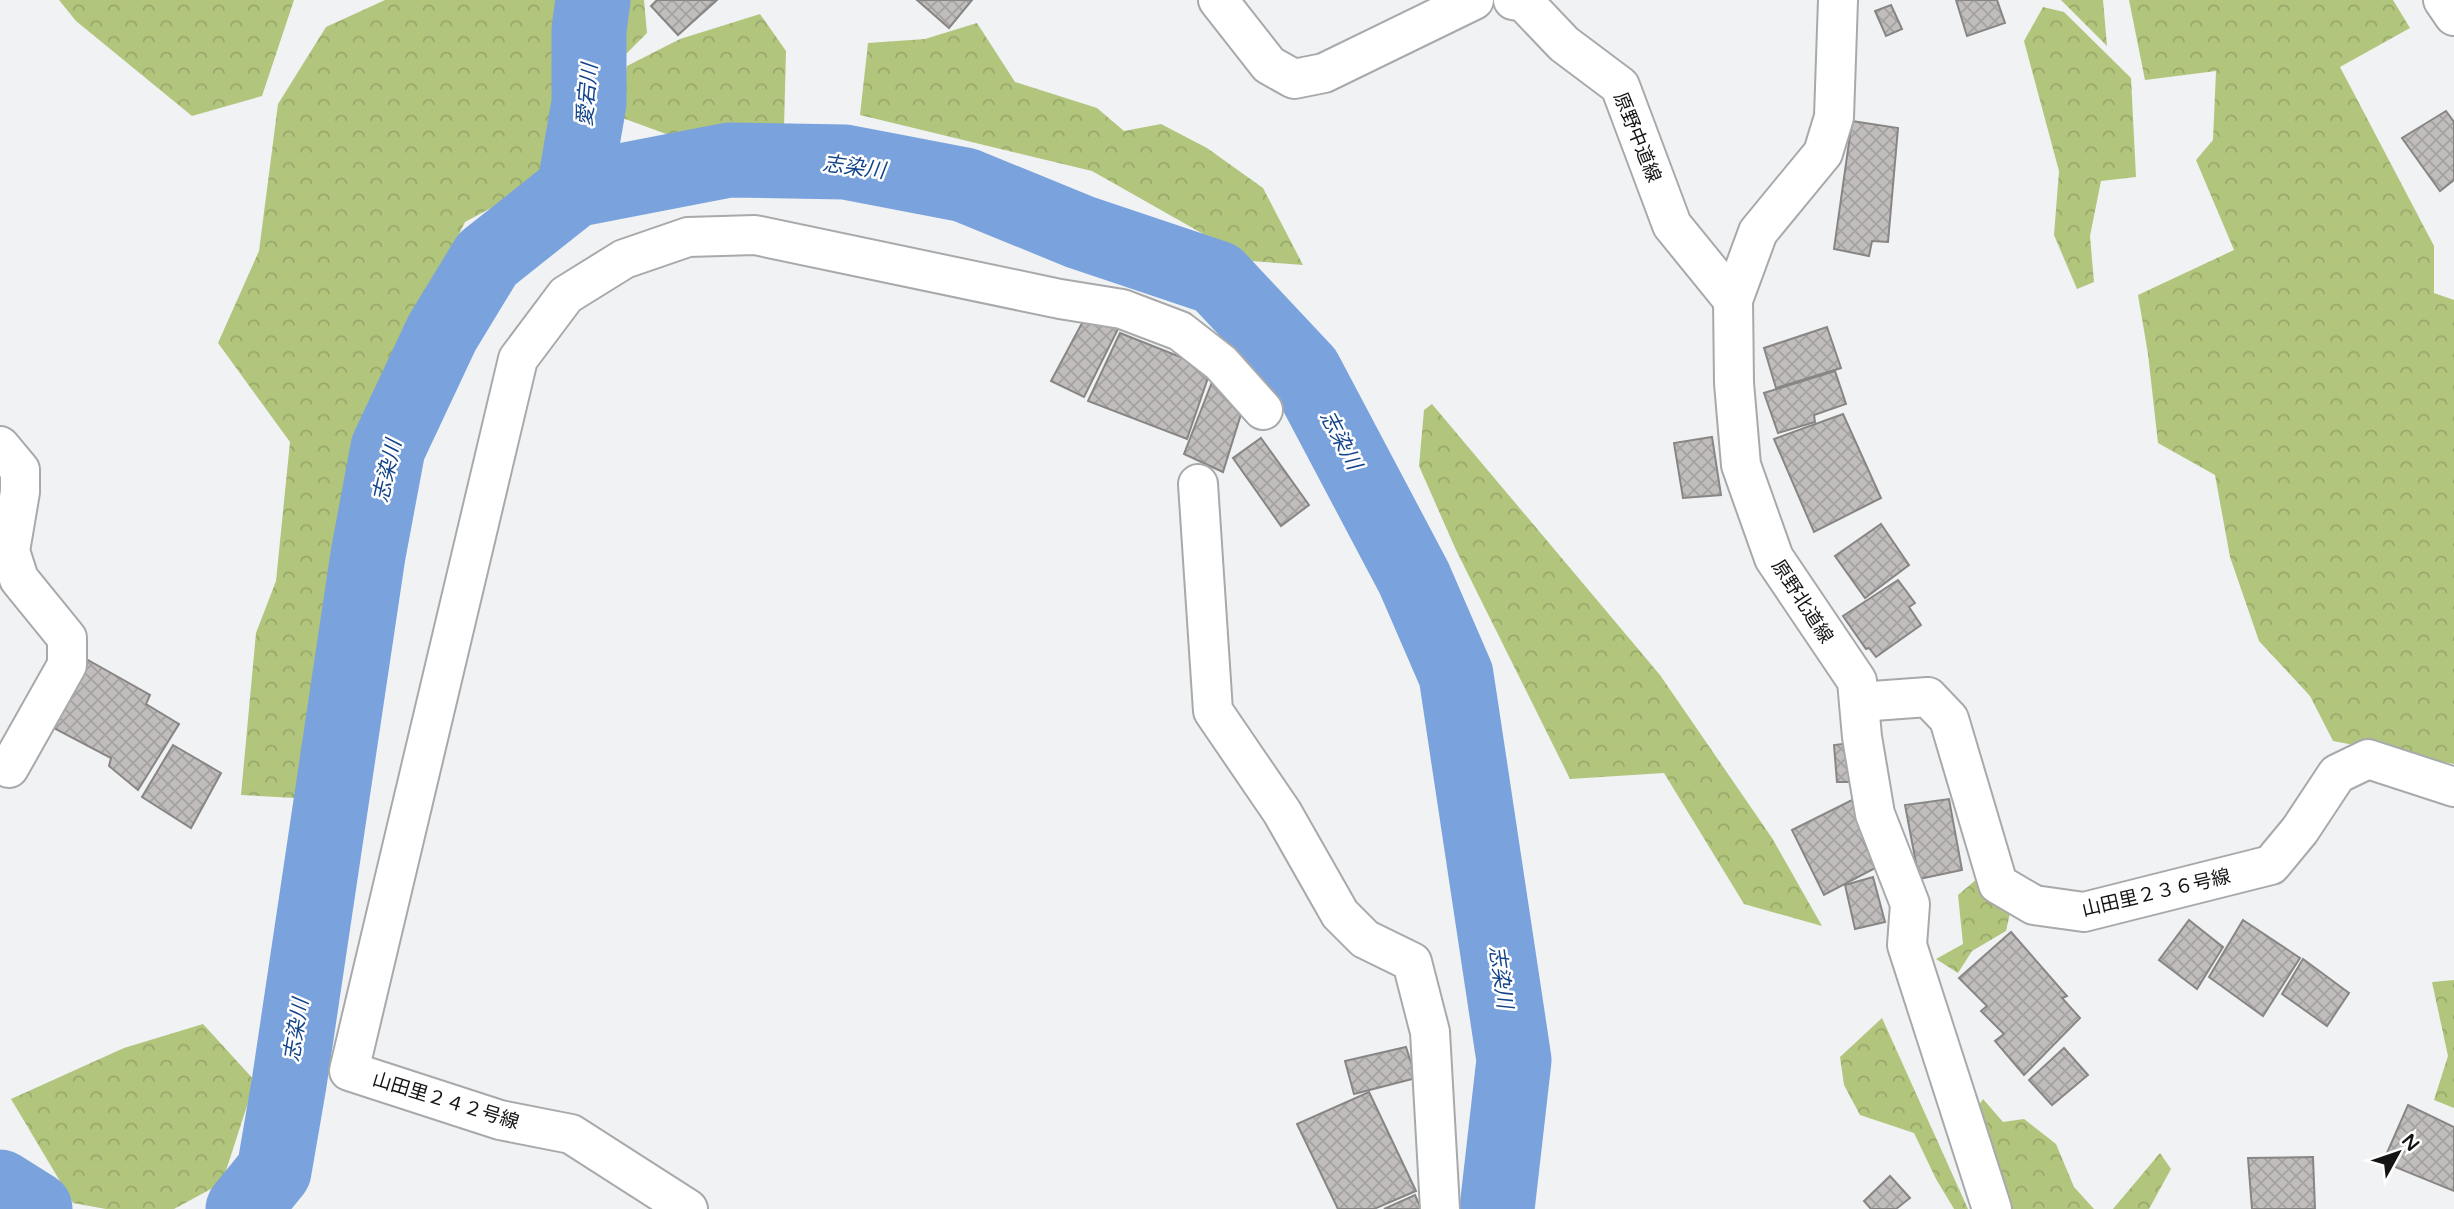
<svg xmlns="http://www.w3.org/2000/svg" width="2454" height="1209" viewBox="0 0 2454 1209" font-family="'Varela Round','Noto Sans JP',sans-serif">
	<style>
		.forest { fill: url(#forest-crowns) }
		.lines { fill: none; stroke-linecap: round; stroke-linejoin: round }
		.river { stroke: #7aa2dd; stroke-width: 75 }
		.building { fill: url(#building-cross-hatch); stroke: #888684; stroke-width: 2 }
		.minor-casing { stroke: #a8a9ab; stroke-width: 42 }
		.minor { stroke: #fff; stroke-width: 38 }
		.labels { text-anchor: middle; stroke-width: 5; stroke-linejoin: round; paint-order: stroke }
		.street-label { font-size: 19px; fill: #141415; stroke: #fff }
		.water-label { font-size: 21px; font-style: italic; fill: #14458b; stroke: #fff }
	</style>
	<defs>
		<pattern id="forest-crowns" width="20" height="18" patternUnits="userSpaceOnUse" patternTransform="scale(1.75)"><rect width="20" height="18" fill="#b2c57d"/><path d="M2 6a3 3 0 1 1 6 0M12 15a3 3 0 1 1 6 0" fill="none" stroke="#98a86b"/></pattern>
		<pattern id="building-cross-hatch" width="8" height="8" patternUnits="userSpaceOnUse" patternTransform="scale(1.75)"><rect width="8" height="8" fill="#c0bdbc"/><path d="M0 0l8 8M0 8l8-8" fill="none" stroke="#a4a2a1"/></pattern>
	</defs>
	<rect width="100%" height="100%" fill="#f0f2f4"/>
	<g class="forest">
		<polygon points="59,0 294,0 262,96 192,116 76,21"/>
		<polygon points="385,0 569,0 554,174 465,222 364,427 339,592 295,798 241,795 256,633 276,581 290,442 218,343 259,251 278,104 326,27"/>
		<polygon points="601,0 644,0 647,33 604,76 597,54"/>
		<polygon points="2061,0 2103,0 2107,46"/>
		<polygon points="2129,0 2393,0 2410,28 2340,67 2434,246 2434,293 2454,300 2454,764 2333,741 2310,696 2259,641 2230,557 2215,475 2158,443 2148,354 2138,295 2234,250 2196,160 2213,140 2216,71 2145,80"/>
		<polygon points="2043,7 2064,12 2131,78 2136,177 2101,181 2090,236 2094,282 2077,289 2054,235 2059,171 2024,41"/>
		<polygon points="760,14 786,51 784,128 688,142 617,116 627,66 680,39"/>
		<polygon points="977,23 1015,82 1097,108 1124,131 1161,124 1207,148 1263,188 1303,265 1251,261 1092,171 860,115 868,43 925,39"/>
		<polygon points="1432,404 1660,675 1772,838 1822,926 1744,904 1664,773 1570,779 1456,550 1419,466 1424,410"/>
		<polygon points="1978,878 2010,913 2006,931 1972,951 1958,973 1936,959 1963,944 1958,895"/>
		<polygon points="2454,980 2454,1108 2434,1100 2448,1056 2432,982"/>
		<polygon points="1882,1018 1968,1209 1954,1209 1936,1179 1914,1133 1860,1115 1844,1085 1840,1057"/>
		<polygon points="203,1024 255,1081 222,1183 174,1209 106,1209 73,1203 11,1099 124,1048"/>
		<polygon points="1983,1099 2003,1122 2024,1119 2056,1144 2074,1187 2094,1209 2000,1209 1971,1117"/>
		<polygon points="2160,1153 2171,1169 2149,1209 2113,1209"/>
	</g>
	<g class="lines">
		<g class="river">
			<polyline points="574,190 589,103 589,30 593,0"/>
			<polyline points="0,1187 35,1209"/>
			<polyline points="243,1209 274,1171 289,1084 368,555 388,448 442,333 487,259 574,190 729,160 845,162 965,185 1080,232 1217,278 1305,372 1414,578 1456,675 1514,1060 1497,1209"/>
		</g>
	</g>
	<g class="building">
		<polygon points="657,0 717,0 678,35 651,6"/>
		<polygon points="917,0 972,0 949,28"/>
		<polygon points="1956,0 1997,0 2005,23 1967,36"/>
		<polygon points="1891,5 1902,29 1886,36 1875,11"/>
		<polygon points="2446,111 2454,122 2454,180 2440,191 2402,138"/>
		<polygon points="1852,121 1898,128 1888,242 1872,241 1869,256 1834,249"/>
		<polygon points="1089,310 1120,325 1084,397 1051,381"/>
		<polygon points="1827,327 1841,368 1776,388 1764,348"/>
		<polygon points="1120,333 1211,369 1187,439 1088,401"/>
		<polygon points="1835,371 1846,404 1814,415 1815,422 1778,433 1764,393"/>
		<polygon points="1212,382 1246,398 1223,472 1184,454"/>
		<polygon points="1843,414 1881,498 1814,532 1774,439"/>
		<polygon points="1712,437 1721,495 1683,498 1674,443"/>
		<polygon points="1261,438 1309,505 1281,526 1233,458"/>
		<polygon points="1881,524 1909,565 1865,598 1835,556"/>
		<polygon points="1898,580 1915,603 1909,607 1921,625 1876,657 1869,648 1866,649 1843,616"/>
		<polygon points="88,660 150,695 146,704 179,724 138,790 109,766 111,758 46,724"/>
		<polygon points="1850,743 1855,782 1837,782 1834,745"/>
		<polygon points="173,745 221,773 191,828 142,797"/>
		<polygon points="1949,799 1962,870 1919,879 1905,805"/>
		<polygon points="1852,800 1871,839 1864,843 1877,867 1824,895 1792,830"/>
		<polygon points="1873,877 1885,922 1855,929 1845,885"/>
		<polygon points="2189,920 2223,947 2197,989 2159,960"/>
		<polygon points="2243,920 2300,958 2263,1016 2209,977"/>
		<polygon points="2011,932 2067,996 2062,998 2080,1018 2024,1075 1995,1041 2004,1034 1981,1011 1987,1006 1959,978"/>
		<polygon points="2303,959 2349,993 2327,1026 2282,994"/>
		<polygon points="1406,1047 1416,1078 1354,1094 1345,1061"/>
		<polygon points="2064,1048 2088,1075 2052,1105 2029,1080"/>
		<polygon points="1369,1092 1416,1191 1374,1209 1338,1209 1297,1124"/>
		<polygon points="2408,1105 2454,1127 2454,1191 2383,1162"/>
		<polygon points="2313,1157 2315,1209 2252,1209 2248,1158"/>
		<polygon points="1890,1176 1910,1198 1896,1209 1871,1209 1864,1201"/>
		<polygon points="1415,1195 1421,1209 1384,1209"/>
	</g>
	<g class="lines">
		<g class="minor-casing">
			<g id="minor">
				<polyline points="1218,0 1269,65 1294,79 1324,73 1474,0"/>
				<polyline points="1513,0 1524,2 1564,44 1620,86 1672,225 1733,300"/>
				<polyline points="1838,0 1834,117 1823,153 1758,232 1733,300 1734,383 1741,465 1774,558 1857,681 1862,737 1875,814 1910,904 1907,945 1992,1209"/>
				<polyline points="2443,0 2454,16"/>
				<polyline points="0,446 20,470 20,492 10,551 19,579 67,638 67,665 9,768"/>
				<polyline points="1198,484 1213,711 1282,812 1340,914 1365,939 1412,962 1430,1032 1440,1209"/>
				<polyline points="1859,702 1928,697 1949,719 1998,884 2034,905 2084,912 2271,865 2300,830 2337,774 2368,759 2454,787"/>
				<polyline points="688,1209 571,1134 500,1120 349,1071 518,359 566,295 624,259 688,237 755,235 1060,299 1122,309 1180,331 1221,363 1263,410"/>
			</g>
		</g>
		<use href="#minor" class="minor"/>
	</g>
	<g class="labels">
		<g class="street-label">
			<text transform="translate(1638 137) rotate(68)" y="7">原野中道線</text>
			<text transform="translate(1803 601) rotate(57)" y="7">原野北道線</text>
			<text transform="translate(2156 892) rotate(-13)" y="7">山田里２３６号線</text>
			<text transform="translate(446 1100) rotate(17)" y="7">山田里２４２号線</text>
		</g>
		<g class="water-label">
			<text transform="translate(587 95) rotate(-85)" y="7">愛宕川</text>
			<text transform="translate(854 167) rotate(7)" y="7">志染川</text>
			<text transform="translate(1341 440) rotate(62)" y="7">志染川</text>
			<text transform="translate(387 471) rotate(-77)" y="7">志染川</text>
			<text transform="translate(1501 977) rotate(82)" y="7">志染川</text>
			<text transform="translate(296 1030) rotate(-81)" y="7">志染川</text>
		</g>
	</g>
	<g transform="translate(2398 1153) rotate(50)" stroke="#ffffff" stroke-width="5" paint-order="stroke">
	<path d="M0-5L12 26L0 18L-12 26Z" fill="#141415"/>
	<text y="-10" font-size="19" font-weight="bold" text-anchor="middle" fill="#141415">N</text>
	</g>
</svg>
